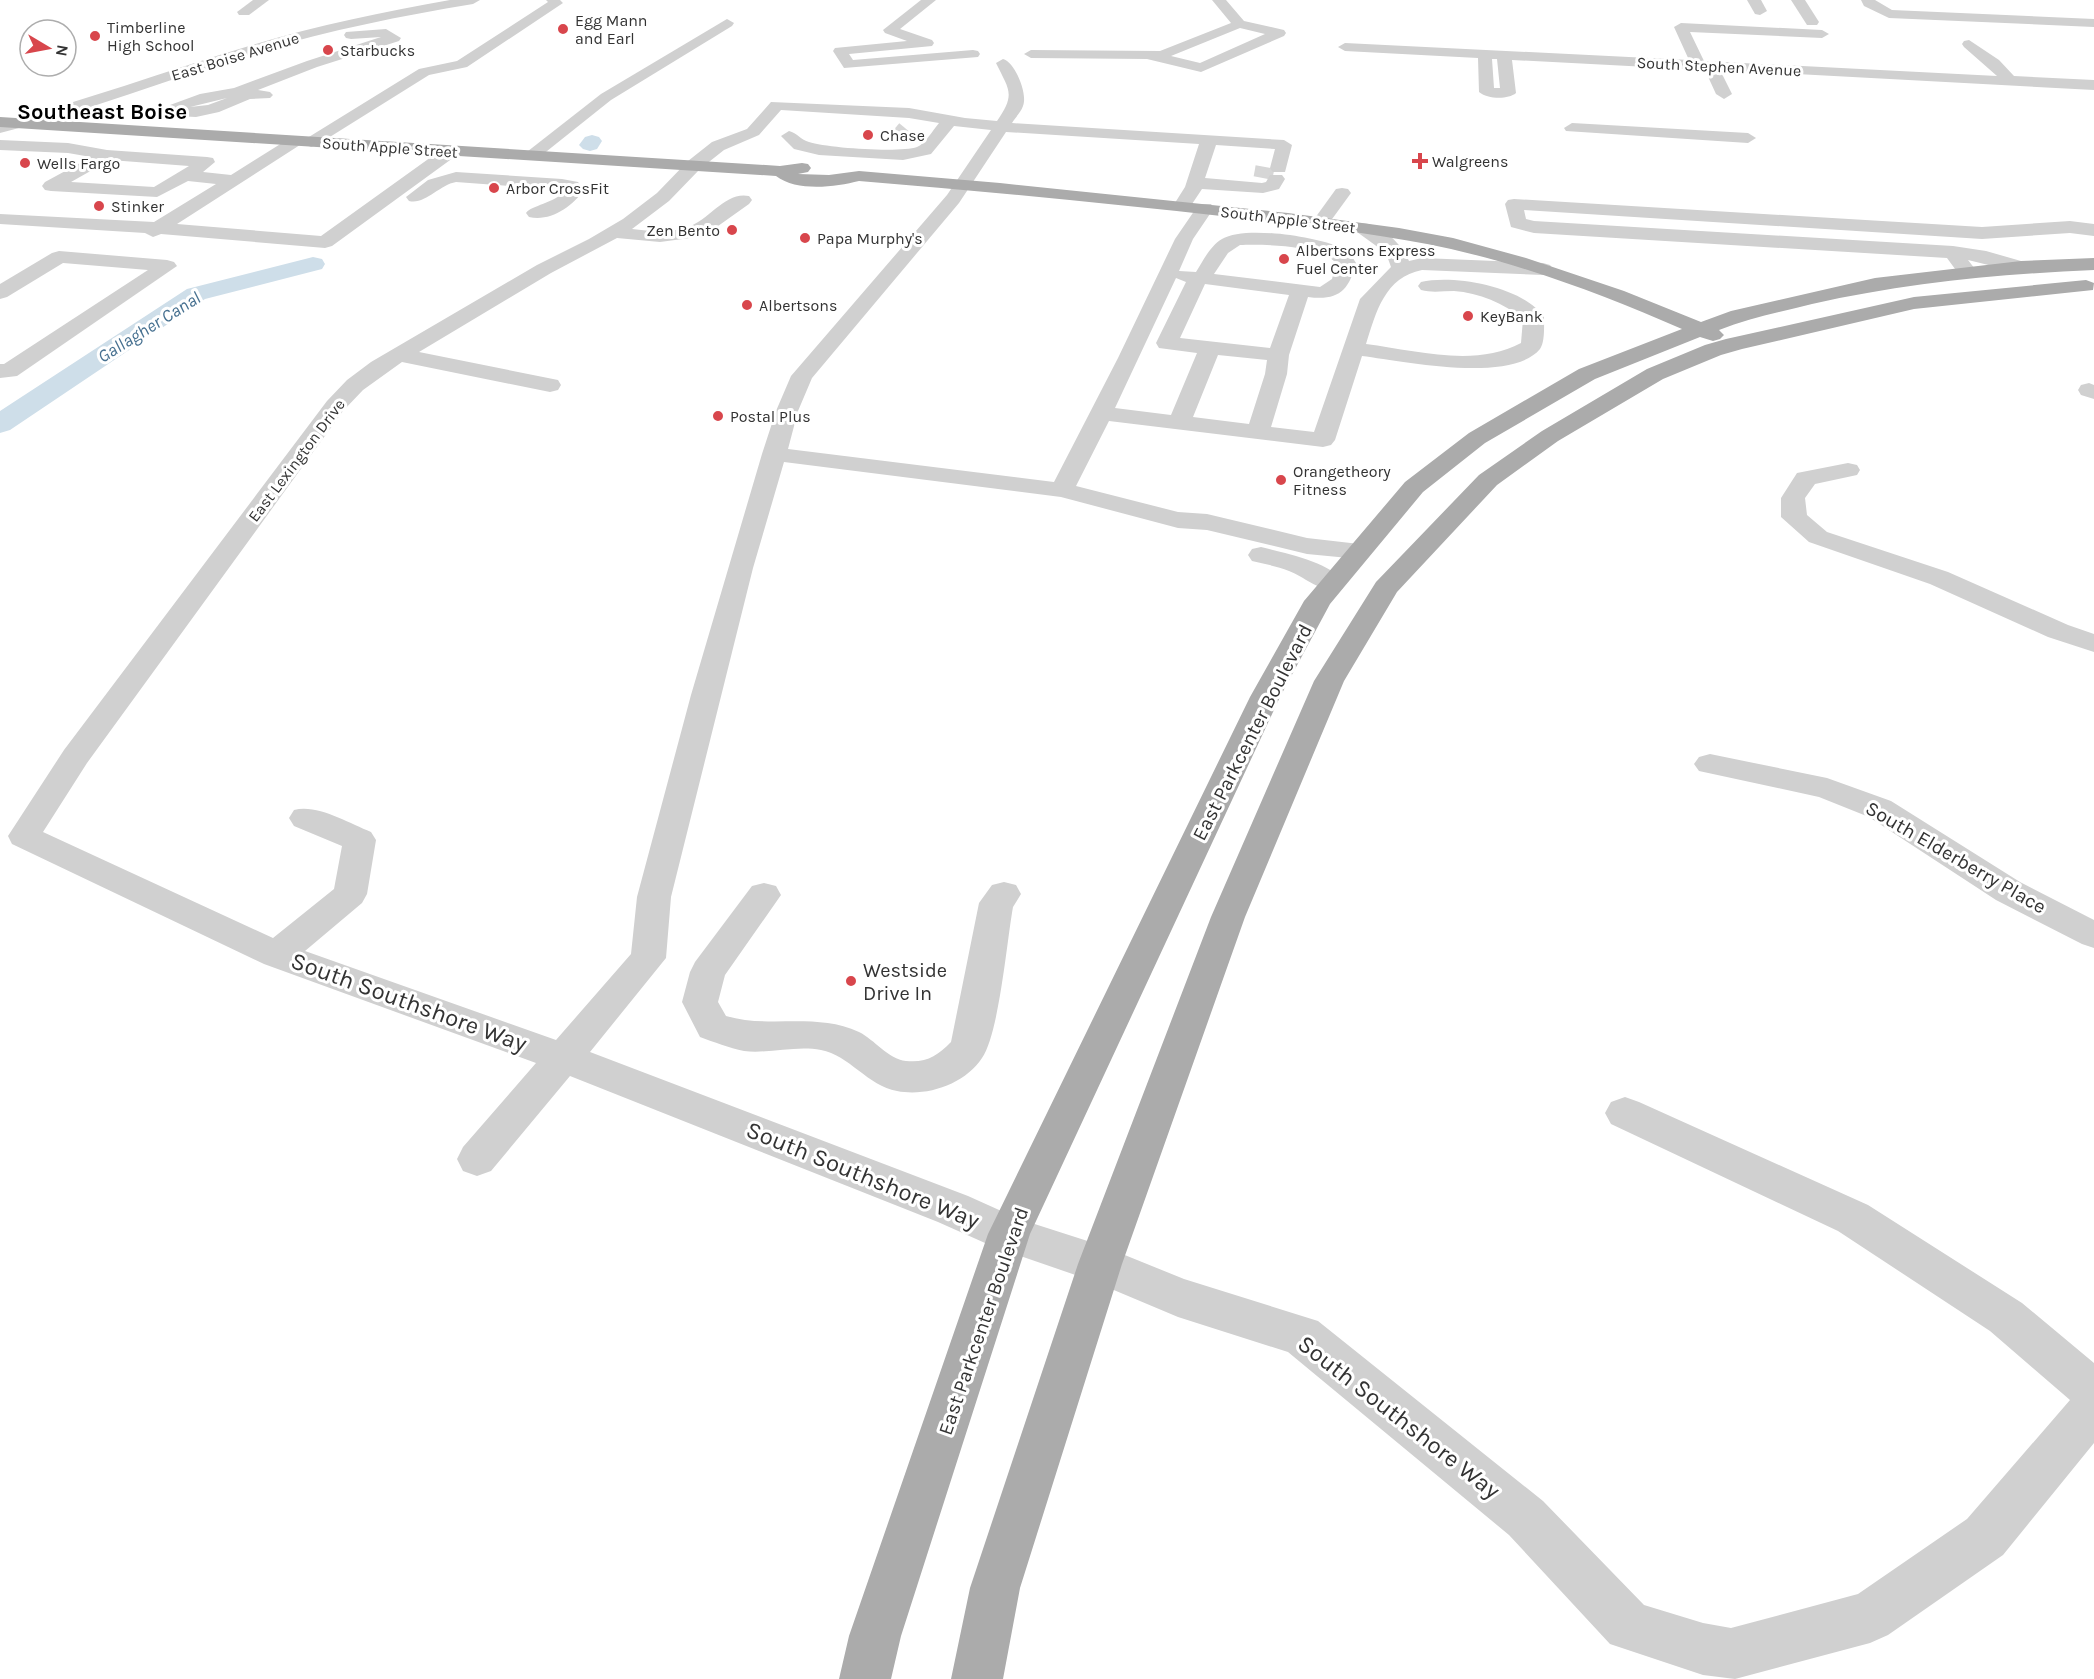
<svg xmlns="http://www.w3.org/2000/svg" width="2094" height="1679" viewBox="0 0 2094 1679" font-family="Karla,sans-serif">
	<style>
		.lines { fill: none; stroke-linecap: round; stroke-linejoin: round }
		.canal { fill: #cedee9; fill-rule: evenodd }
		.minor-tunnel-far1 { stroke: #d6d6d6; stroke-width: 15; stroke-dasharray: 15 8; stroke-linecap: butt }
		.minor-tunnel { stroke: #d6d6d6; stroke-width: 19; stroke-dasharray: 19 9; stroke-linecap: butt }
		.minor { fill: #d0d0d0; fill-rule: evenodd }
		.major { fill: #ababab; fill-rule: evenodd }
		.poi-dot { fill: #d8464c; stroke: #fff; stroke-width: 2 }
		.labels { text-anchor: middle; stroke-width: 6; stroke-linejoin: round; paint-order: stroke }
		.far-poi-label { font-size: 16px; fill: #333; stroke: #fff; text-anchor: start }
		.far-street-label { font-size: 16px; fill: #333; stroke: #fff }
		.far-water-label { font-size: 18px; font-style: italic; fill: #467090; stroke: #fff }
		.street-label { font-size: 20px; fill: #333; stroke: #fff }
		.poi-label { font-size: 20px; fill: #333; stroke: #fff; text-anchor: start }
		.far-district-label { font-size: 22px; font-weight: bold; fill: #000; stroke: #fff }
		.near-street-label { font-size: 24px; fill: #333; stroke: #fff }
	</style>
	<rect width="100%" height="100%" fill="#fff"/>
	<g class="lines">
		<g class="canal">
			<polygon points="592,135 599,137 602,141 597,149 590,151 583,149 579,145 585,137"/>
			<polygon points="313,257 322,259 325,264 322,269 205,299 10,430 0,433 0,411 187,289"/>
		</g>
		<polyline class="minor-tunnel-far1" points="900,134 905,128"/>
		<polyline class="minor-tunnel" points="1263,178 1265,167"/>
		<g class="minor">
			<polygon points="253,0 269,0 249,15 239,15 237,12"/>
			<path d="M450 0H480L473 4C401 16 330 30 260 51 173 78 88 111 0 133V123C84 101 166 71 249 46 315 26 382 12 450 0Z"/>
			<path d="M546 0H560L563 3 467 67 429 75 317 145 311 147 303 143 177 224 321 236 445 147H457L459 151 457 155 332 246 325 248 161 234 153 237 145 233 0 224V214L154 222 216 184 188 181 157 197 51 191 45 190 42 186 45 182 91 157 68 153 0 150V140L68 143 107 150 207 157 213 158 215 162 203 172 231 175 290 138 296 136 304 140 419 69 457 61 548 2ZM110 160 189 166 154 187 71 182Z"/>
			<polygon points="921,0 936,0 900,29 932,40 934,43 932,46 849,54 853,60 973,50 978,51 980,54 978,57 844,68 833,51 835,48 907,41 885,33 883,30"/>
			<path d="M1212 0H1226L1244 21 1284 30 1286 33 1284 36 1201 72 1147 59 1031 58 1024 54 1031 50 1160 51 1231 23ZM1240 28 1265 34 1200 63 1171 56Z"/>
			<polygon points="1747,0 1761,0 1767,11 1760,15 1755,14"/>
			<polygon points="1791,0 1805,0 1819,22 1817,25 1807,25"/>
			<polygon points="1861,0 1875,0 1892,10 2094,19 2094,27 1889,18 1864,6"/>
			<polygon points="727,19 734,23 732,26 611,100 537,159 525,159 523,155 601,94"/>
			<path d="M1681 23 1822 30 1829 34 1822 38 1690 32 1704 61 1997 76 1964 47 1962 44 1964 41 1969 40 1999 60 2014 76 2094 80V90L1720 70 1732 94 1724 99 1716 94 1705 70 1512 60 1516 93C1508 100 1487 99 1479 92L1478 58 1345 51 1338 47 1345 43 1689 60 1674 27ZM1492 59H1497L1500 88H1494Z"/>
			<path d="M386 29 401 38 399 41 317 67 258 90 270 92 273 95 270 98 250 99 219 112 196 117 176 116 168 111 170 105 200 94 234 88 307 61 381 37 351 39 346 38 344 35 346 32ZM227 98 208 105 190 107Z"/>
			<path d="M1003 59C1015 62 1028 94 1023 106 1021 112 1015 118 1012 123L1284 140 1292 145 1285 172H1273L1270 168 1275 149 1216 145 1205 178 1262 183 1266 182 1270 175H1282L1285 179 1279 189 1263 193 1202 189 1188 210H1176L1173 206 1185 187 1199 144 1006 132 959 203 812 378 798 411 788 449 1054 482 1118 358 1175 239 1199 204H1211L1214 208 1193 239 1179 271 1196 272C1203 261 1210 246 1222 239 1245 225 1315 237 1340 247 1347 250 1352 256 1356 263 1349 291 1338 301 1308 297L1289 355 1287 374 1271 427 1314 432 1360 299 1391 267 1386 253 1357 232 1355 228 1357 224C1377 219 1402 244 1409 261L1422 258 1543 263 1550 265 1553 269 1550 273 1543 275 1422 270C1385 277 1376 312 1366 344 1414 350 1475 368 1521 343L1523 319C1504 303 1479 293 1454 291 1443 291 1432 293 1421 290L1418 286 1421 282C1454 274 1524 287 1544 317 1544 326 1545 342 1540 349 1511 384 1401 361 1362 356L1335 440 1331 445 1323 447 1109 421 1076 486 1178 512 1207 514 1307 538 1368 545 1372 551 1368 557 1359 559 1307 554 1207 530 1178 528 1061 497 784 462 753 568 671 897 666 958 590 1052 968 1196 1019 1219 1100 1245 1184 1279 1318 1321 1543 1501 1644 1605 1703 1623 1731 1628 1858 1594 1967 1519 2070 1400 1990 1331 1838 1231 1611 1124 1605 1113 1611 1102 1625 1097 1639 1102 1868 1205 2022 1303 2094 1363V1443L2003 1555 1888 1635 1870 1643 1735 1679 1703 1675 1610 1644 1509 1535 1288 1352 1178 1317 1090 1280 994 1247 938 1222 570 1076 491 1171 477 1176 463 1171 457 1159 463 1147 536 1063 264 964 12 844 8 836 64 750 327 401 347 380 371 362 537 265 589 239 623 219 657 193 688 161 712 142 747 129 771 102 909 108 965 118 997 121C1016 94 1009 90 996 63ZM781 110 909 118 939 123C933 130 925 144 917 147 900 153 827 148 809 142 801 140 797 133 789 131L781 136 794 149 819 155 903 160 931 154 954 126 991 130 947 195 791 376 776 411 762 454 691 695 637 897 631 954 556 1040 305 951 362 903 367 894 376 840 371 832C348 823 318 804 294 810L289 818 294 826 342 846 334 889 273 938 43 832 87 763 343 411 363 390 402 362 550 392 558 390 561 385 558 380 419 352 551 273 617 238 660 242 690 238 711 231 749 204 752 200 749 196C726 191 709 220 688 227 671 233 650 231 632 229L669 201 700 169 724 150 759 135ZM1240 245C1262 244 1321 245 1336 263L1332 279 1320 287 1214 274 1228 253ZM1176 278 1186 282 1156 343 1159 348 1197 353 1171 415 1115 408ZM1205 284 1289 295 1270 348 1180 338ZM1218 355 1267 360 1265 374 1249 424 1193 417Z"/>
			<polygon points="1572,123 1748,133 1756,138 1748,143 1566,131 1564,128"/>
			<path d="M456 172 562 179 578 182 584 190C572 207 550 222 529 217L526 213C532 205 553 204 566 190L456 182C439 185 425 205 409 201L406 197 428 180Z"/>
			<polygon points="1342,188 1348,189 1351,193 1327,226 1315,226 1312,222 1315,218 1336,189"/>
			<polygon points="1514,199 1982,227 2070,221 2094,224 2094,236 2070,233 1982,239 1524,210 1526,219 1534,221 1953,246 1986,251 2028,263 2031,267 2028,271 2021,273 1968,260 1975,269 1972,273 1958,273 1947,258 1534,233 1511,227 1505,204 1508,200"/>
			<polygon points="59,251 167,260 174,262 177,266 17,376 0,378 0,364 4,364 148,270 63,263 7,297 0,299 0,284 52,253"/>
			<polygon points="2089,383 2094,385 2094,399 2081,395 2078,390 2081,385"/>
			<polygon points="1848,463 1857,465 1860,470 1857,475 1815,484 1805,498 1807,515 1827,532 1948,572 2068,625 2094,634 2094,652 2048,637 1930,584 1809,542 1781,517 1781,498 1797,473"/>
			<path d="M1261 547C1285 553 1331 562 1345 583L1342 589C1321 594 1307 578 1289 571 1277 566 1264 564 1252 561L1248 555 1252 549Z"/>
			<polygon points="1710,754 1827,778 1891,801 2020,882 2094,920 2094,948 2082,944 1996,900 1869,817 1819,797 1699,771 1694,764 1699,757"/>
			<path d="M1004 882 1016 885 1021 894 1013 907C1007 940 999 1034 982 1058 965 1084 927 1097 897 1091 868 1086 849 1055 821 1050 796 1045 769 1054 744 1051 729 1048 714 1042 700 1037L682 1002 690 972 695 962 752 886 764 883 776 886 781 895 725 975 718 1002 726 1016C770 1029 815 1012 859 1032 875 1040 888 1059 906 1061 927 1063 937 1056 951 1042L979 903 992 885Z"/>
		</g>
		<g class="major">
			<path d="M0 117 780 166 802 163 808 164 811 168 808 172 798 174 829 175 859 171 1000 183 1288 213 1399 228 1453 238 1526 258 1624 291 1701 322 1731 311 1875 278 2021 261 2094 258V270C1999 274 1905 283 1812 304 1780 312 1749 318 1719 330L1724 335 1720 339 1713 341 1700 337 1595 379 1485 443 1423 492 1330 604 1280 697 1030 1234 901 1636 891 1679H839L849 1636 988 1234 1250 697 1304 601 1405 482 1469 433 1579 369 1682 329C1608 297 1530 267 1451 249 1378 233 1304 226 1230 217 1107 203 983 191 859 181 835 187 797 192 776 176L0 127Z"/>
			<polygon points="2086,280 2094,283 2093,290 1914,309 1742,349 1721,355 1663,379 1558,441 1497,485 1397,592 1344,681 1245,917 1122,1264 1020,1588 1003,1679 951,1679 970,1588 1078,1264 1211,917 1314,681 1376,582 1479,475 1542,431 1647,369 1705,345 1726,339 1914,297"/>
		</g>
	</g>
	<g class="poi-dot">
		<circle cx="563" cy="29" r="6"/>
		<circle cx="95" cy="36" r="6"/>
		<circle cx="328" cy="50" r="6"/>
		<circle cx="868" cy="135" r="6"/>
		<path d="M1417 152h6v6h6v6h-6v6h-6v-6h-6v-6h6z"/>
		<circle cx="25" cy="163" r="6"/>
		<circle cx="494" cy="188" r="6"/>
		<circle cx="99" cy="206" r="6"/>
		<circle cx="732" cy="230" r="6"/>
		<circle cx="805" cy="238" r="6"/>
		<circle cx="1284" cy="259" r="6"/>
		<circle cx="747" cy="305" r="6"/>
		<circle cx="1468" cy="316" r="6"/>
		<circle cx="718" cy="416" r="6"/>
		<circle cx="1281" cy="480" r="6"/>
		<circle cx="851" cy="981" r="6"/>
	</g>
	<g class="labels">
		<g class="far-poi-label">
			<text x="575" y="26">Egg Mann<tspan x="575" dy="18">and Earl</tspan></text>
			<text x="107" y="33">Timberline<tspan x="107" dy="18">High School</tspan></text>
			<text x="340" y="56">Starbucks</text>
			<text x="880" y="141">Chase</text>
			<text x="1432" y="167">Walgreens</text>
			<text x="37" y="169">Wells Fargo</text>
			<text x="506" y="194">Arbor CrossFit</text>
			<text x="111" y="212">Stinker</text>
			<text x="720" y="236" text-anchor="end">Zen Bento</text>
			<text x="817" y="244">Papa Murphy's</text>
			<text x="1296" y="256">Albertsons Express<tspan x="1296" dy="18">Fuel Center</tspan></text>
			<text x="759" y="311">Albertsons</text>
			<text x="1480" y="322">KeyBank</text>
			<text x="730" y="422">Postal Plus</text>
			<text x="1293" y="477">Orangetheory<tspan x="1293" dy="18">Fitness</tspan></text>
		</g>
		<g class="far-street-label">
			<text transform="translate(235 56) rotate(-17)" y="6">East Boise Avenue</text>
			<text transform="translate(1719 66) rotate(3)" y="6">South Stephen Avenue</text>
			<text transform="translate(390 147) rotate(4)" y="6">South Apple Street</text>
			<text transform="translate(1288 219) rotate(7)" y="6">South Apple Street</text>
			<text transform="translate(296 460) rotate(-53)" y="6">East Lexington Drive</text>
		</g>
		<g class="far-water-label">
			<text transform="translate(149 327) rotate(-32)" y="6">Gallagher Canal</text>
		</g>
		<g class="street-label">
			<text transform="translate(1252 732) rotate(-63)" y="7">East Parkcenter Boulevard</text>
			<text transform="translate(1956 857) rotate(30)" y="7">South Elderberry Place</text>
			<text transform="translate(983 1321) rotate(-71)" y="7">East Parkcenter Boulevard</text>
		</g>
		<g class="poi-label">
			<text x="863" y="977">Westside<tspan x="863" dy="23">Drive In</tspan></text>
		</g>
		<g class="far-district-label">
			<text x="102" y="119">Southeast Boise</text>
		</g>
		<g class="near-street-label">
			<text transform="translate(409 1002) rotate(20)" y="8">South Southshore Way</text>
			<text transform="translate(863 1175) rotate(22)" y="8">South Southshore Way</text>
			<text transform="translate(1399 1417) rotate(38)" y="8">South Southshore Way</text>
		</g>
	</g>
	<g transform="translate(48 48) rotate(100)"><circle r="28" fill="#ffffff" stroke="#adadad" stroke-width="1.5"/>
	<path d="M0-4.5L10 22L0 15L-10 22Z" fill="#d8464c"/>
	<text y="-9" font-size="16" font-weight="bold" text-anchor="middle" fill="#333333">N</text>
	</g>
</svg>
